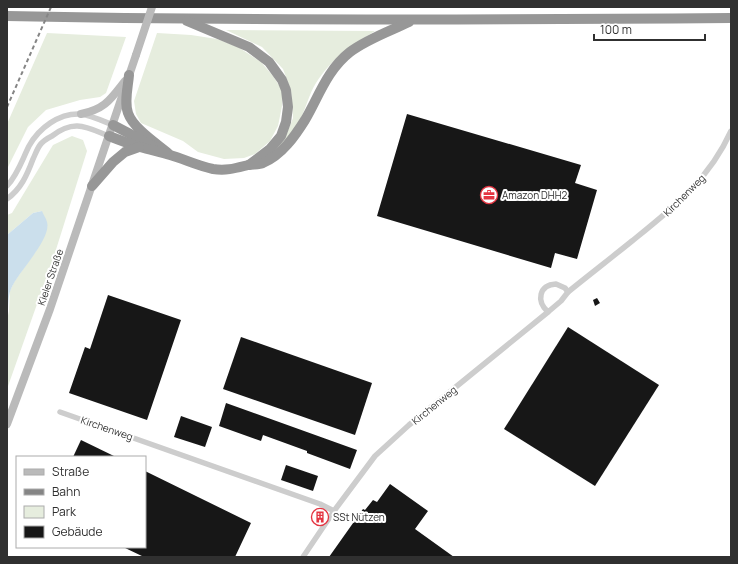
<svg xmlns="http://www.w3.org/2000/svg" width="738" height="564" viewBox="0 0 738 564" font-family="Manrope,sans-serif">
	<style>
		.green { fill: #e6edde }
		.water { fill: #cbdfec }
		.building { fill: #171717 }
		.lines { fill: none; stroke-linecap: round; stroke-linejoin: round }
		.minor { stroke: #cdcdcd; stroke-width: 5.5 }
		.secondary { stroke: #bababa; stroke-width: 8 }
		.motorway { stroke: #979797; stroke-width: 10 }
		.rail { stroke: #858585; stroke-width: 2; stroke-dasharray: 4 3; stroke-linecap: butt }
		.secondary-bridge { stroke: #bababa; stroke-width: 8 }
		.labels { text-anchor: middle; stroke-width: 4; stroke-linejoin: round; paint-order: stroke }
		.poi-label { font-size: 10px; fill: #303030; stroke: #fff; text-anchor: start }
		.street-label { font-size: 10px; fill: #303030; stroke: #fff }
	</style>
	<rect width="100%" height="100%" fill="#fff"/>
	<g class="green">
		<path d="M226 30 375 31C349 47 333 57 316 83 309 94 306 108 300 120 293 133 284 143 273 153L285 138 293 118 291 90 283 69 262 47Z"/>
		<polygon points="47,33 126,37 106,93 100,97 80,100 46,110 28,127 7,169 7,124"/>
		<polygon points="157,33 191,35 217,39 238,47 261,62 273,76 282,90 282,106 278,126 270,141 255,154 244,158 224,159 198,152 183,141 141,123 136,114 134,101"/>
		<polygon points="72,136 83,140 87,151 54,256 7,389 7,320 9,311 10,291 14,282 36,251 42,211 33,213 7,235 7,215 12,213 53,145"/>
	</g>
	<path class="water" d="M42 211C43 214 46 218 47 222 52 239 17 273 11 289 7 298 9 311 7 320V235L33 213Z"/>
	<g class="building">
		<polygon points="407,114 581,165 575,183 597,190 577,259 555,253 551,268 377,216"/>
		<polygon points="108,295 181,320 147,420 69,393 85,347 90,349"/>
		<polygon points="597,298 600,303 595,306 593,300"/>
		<polygon points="568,327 659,385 595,486 504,429"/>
		<polygon points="241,337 372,383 355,435 223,389"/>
		<polygon points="226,403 357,450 350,469 307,453 307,451 263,435 261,441 219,426"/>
		<polygon points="181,416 212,427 205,447 174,437"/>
		<polygon points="81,440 116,457 73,457"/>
		<polygon points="286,465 318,476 313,491 281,480"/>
		<polygon points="145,471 251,523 235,557 144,557 123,547 145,547"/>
		<polygon points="390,484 428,511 415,529 454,557 329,557 363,509 365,510 373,500 377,502"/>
	</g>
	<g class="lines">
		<g class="minor">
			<path d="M7 186C18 174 22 160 29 146 39 128 59 113 80 114 90 115 103 121 113 125"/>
			<path d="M7 199C21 189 27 175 33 159 35 155 37 149 40 145 43 141 48 138 52 136 74 119 86 127 109 136"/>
			<path d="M556 284 565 288 568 292 561 301 548 312C536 301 539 285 556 284Z"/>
			<path d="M568 292C589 275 611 258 632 241 673 208 709 180 731 131"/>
			<polyline points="60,412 320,504 334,511"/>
			<polyline points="303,557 334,511 375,456 409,425 548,312"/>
		</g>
		<g class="secondary">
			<path d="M81 114C105 109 110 100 125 81"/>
			<polyline points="7,424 50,309 136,55"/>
		</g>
		<g class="motorway">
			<path d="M7 16C248 21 490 20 731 18"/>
			<polyline points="187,21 249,47 269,62 282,80 286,90 288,107 286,122 281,136 270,149 249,165"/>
			<path d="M129 75C128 87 124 102 128 113 133 128 156 143 168 153"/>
			<polyline points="113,125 153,146"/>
			<path d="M109 136C119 140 130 144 140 147 150 150 160 152 170 155 184 159 198 166 213 169 227 171 236 168 248 165 253 164 259 165 263 163 282 155 295 136 305 120 319 96 327 70 350 52 367 39 390 31 409 22"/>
			<polyline points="92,186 113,162 125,152 139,147"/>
		</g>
		<polyline class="rail" points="7,107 51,7"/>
		<polyline class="secondary-bridge" points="136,55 152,7"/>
	</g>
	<defs>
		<g id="office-ring" transform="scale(0.9)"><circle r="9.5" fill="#fff" stroke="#e43542" stroke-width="1.5"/><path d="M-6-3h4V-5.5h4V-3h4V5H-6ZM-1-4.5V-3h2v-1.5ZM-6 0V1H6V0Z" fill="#e43542"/></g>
		<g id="building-ring" transform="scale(0.9)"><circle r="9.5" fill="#fff" stroke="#e43542" stroke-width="1.5"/><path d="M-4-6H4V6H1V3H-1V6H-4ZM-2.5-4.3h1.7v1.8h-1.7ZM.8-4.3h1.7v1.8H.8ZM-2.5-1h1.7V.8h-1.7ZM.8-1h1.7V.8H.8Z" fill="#e43542"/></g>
	</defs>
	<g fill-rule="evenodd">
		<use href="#office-ring" x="489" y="195"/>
		<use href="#building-ring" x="320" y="517"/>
	</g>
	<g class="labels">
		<g class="poi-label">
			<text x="502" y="199">Amazon DHH2</text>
			<text x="333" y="521">SSt Nützen</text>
		</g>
		<g class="street-label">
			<text transform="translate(684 195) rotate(-45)" y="4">Kirchenweg</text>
			<text transform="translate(50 277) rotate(-71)" y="4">Kieler Straße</text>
			<text transform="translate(434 405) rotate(-39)" y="4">Kirchenweg</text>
			<text transform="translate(107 428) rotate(19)" y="4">Kirchenweg</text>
		</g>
	</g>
	<rect width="738" height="564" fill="none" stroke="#303030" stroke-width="16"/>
	<rect x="16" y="456" width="130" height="92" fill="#ffffff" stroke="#acacac"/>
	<rect x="24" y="469" width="20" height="6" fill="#bababa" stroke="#acacac"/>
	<text x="52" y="476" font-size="12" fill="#303030">Straße</text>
	<rect x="24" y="489" width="20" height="6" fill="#858585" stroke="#acacac"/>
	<text x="52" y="496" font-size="12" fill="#303030">Bahn</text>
	<rect x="24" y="506" width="20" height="12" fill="#e6edde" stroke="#acacac"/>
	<text x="52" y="516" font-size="12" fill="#303030">Park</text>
	<rect x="24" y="526" width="20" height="12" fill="#171717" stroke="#acacac"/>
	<text x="52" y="536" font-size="12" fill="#303030">Gebäude</text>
	<path d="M594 34v6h111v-6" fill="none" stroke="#303030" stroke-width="2"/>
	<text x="600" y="34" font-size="12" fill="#303030" stroke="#ffffff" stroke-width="3" paint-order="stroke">100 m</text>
</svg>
